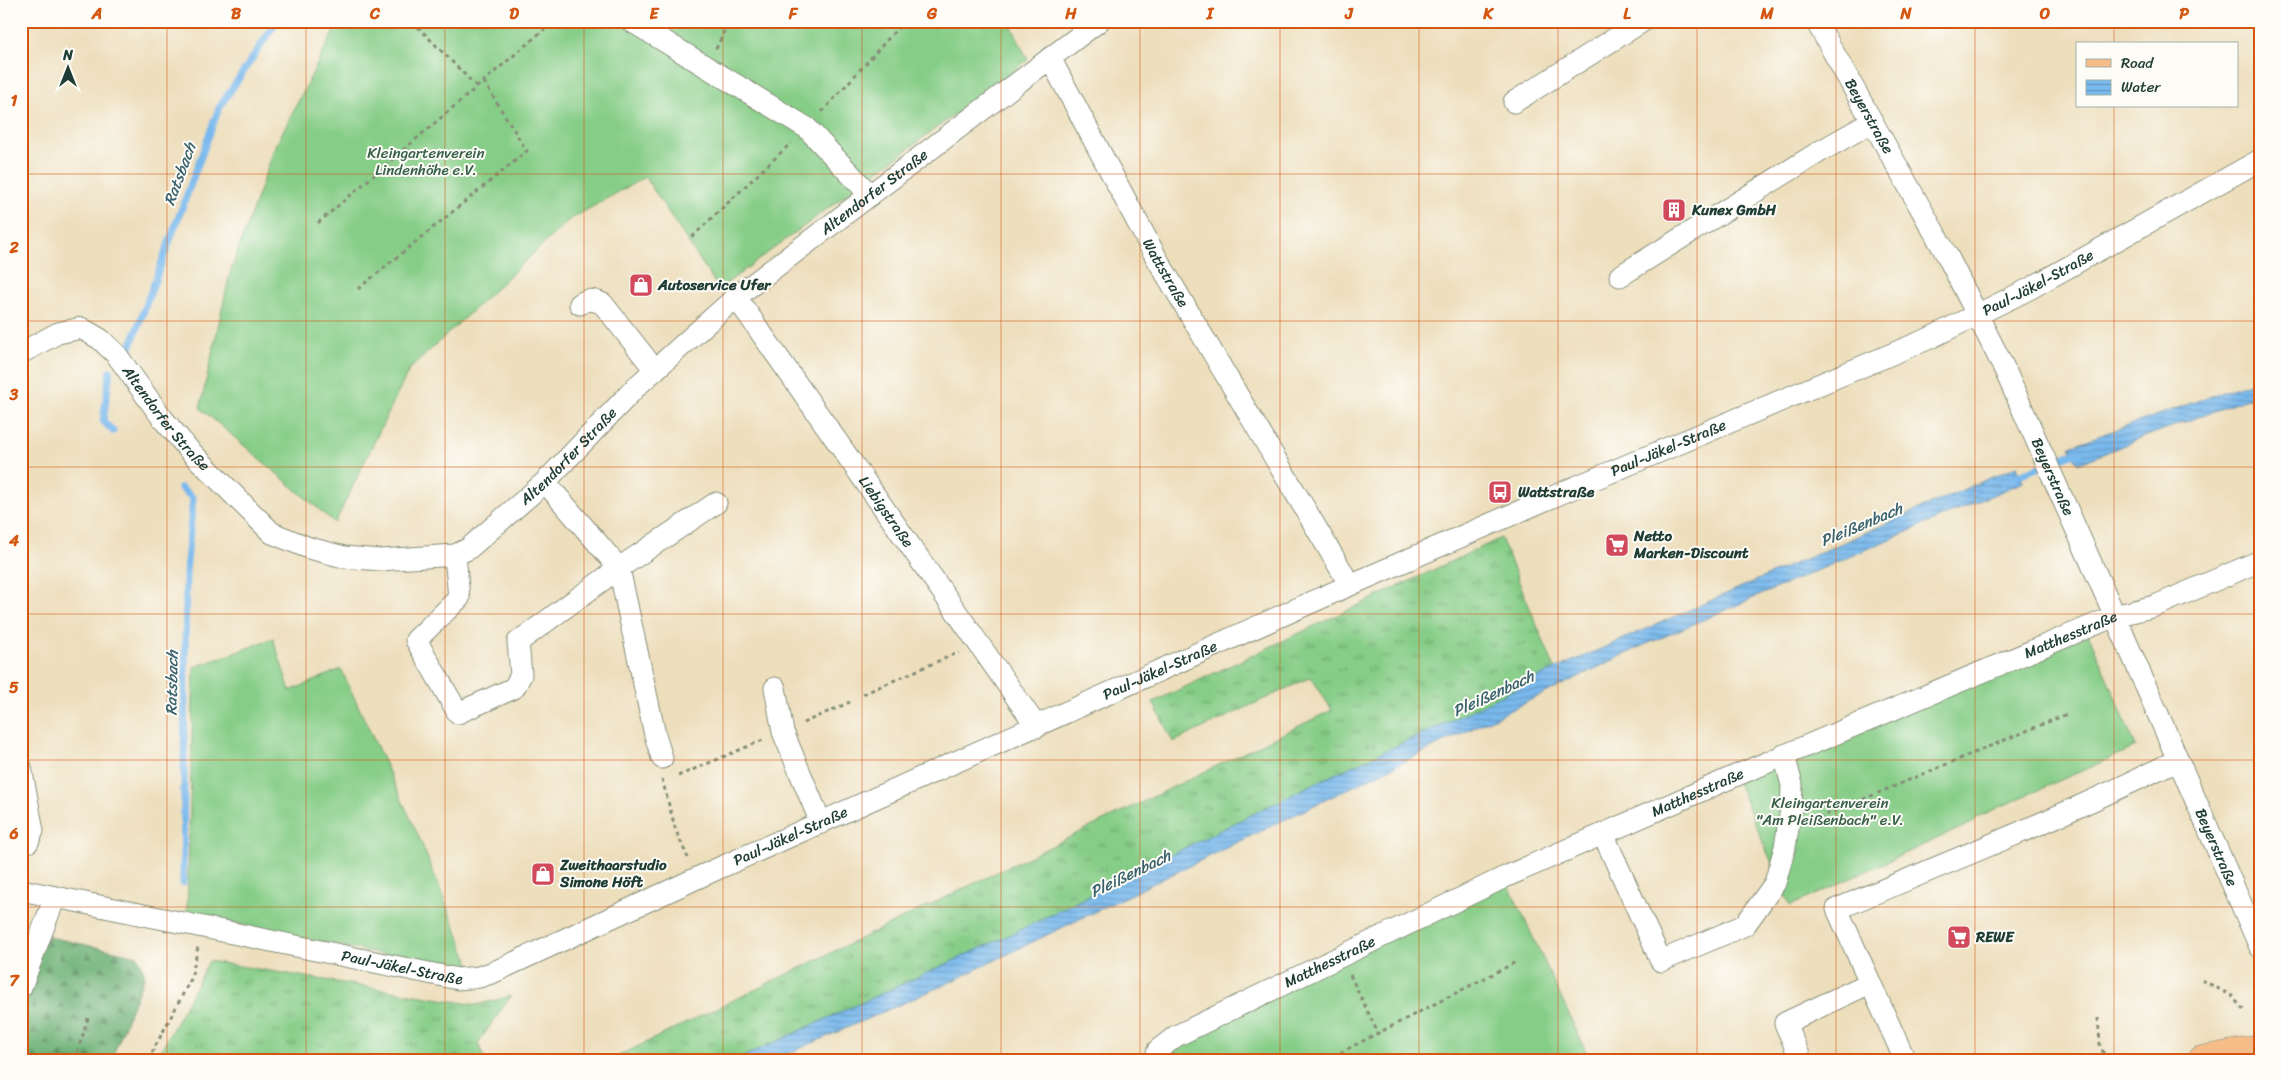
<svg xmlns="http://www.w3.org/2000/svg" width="2281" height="1081" viewBox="0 0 2281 1081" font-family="Sriracha,sans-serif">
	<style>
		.grass { fill: url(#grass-tufts); stroke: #52855e }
		.forest { fill: url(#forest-firs); stroke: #467654 }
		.garden { fill: #86cd87; stroke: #52855e }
		.water { fill: url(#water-rules); stroke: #4c7b90 }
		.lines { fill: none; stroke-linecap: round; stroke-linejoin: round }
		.stream { stroke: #79b9ed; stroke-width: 7 }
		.minor-casing { stroke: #868e78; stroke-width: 23 }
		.major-casing { stroke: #868e78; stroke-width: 29 }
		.path { stroke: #868e78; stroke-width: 3; stroke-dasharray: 4 4; stroke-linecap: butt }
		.minor { stroke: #fff; stroke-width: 21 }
		.major { stroke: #f7bd88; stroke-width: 28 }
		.grid { fill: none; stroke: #d45610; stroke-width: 1; stroke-opacity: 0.55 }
		.labels { text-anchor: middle; stroke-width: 4; stroke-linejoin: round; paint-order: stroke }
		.street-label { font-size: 15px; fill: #1f3d34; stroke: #fdfcf7 }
		.park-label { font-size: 15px; fill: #396149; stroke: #fdfcf7 }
		.poi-label { font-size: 15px; font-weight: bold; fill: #1f3d34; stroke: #fdfcf7; text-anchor: start }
		.water-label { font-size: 16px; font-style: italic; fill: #3a626c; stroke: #fdfcf7 }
		.neatline { fill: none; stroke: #d45610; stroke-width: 2 }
		.grid-label { font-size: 16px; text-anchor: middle; font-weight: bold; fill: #d45610 }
	</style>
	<defs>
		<pattern id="grass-tufts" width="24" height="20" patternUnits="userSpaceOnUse" patternTransform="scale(1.25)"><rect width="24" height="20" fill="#86cd87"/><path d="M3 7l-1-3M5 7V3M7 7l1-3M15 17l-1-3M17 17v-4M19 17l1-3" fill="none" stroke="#6da86f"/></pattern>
		<pattern id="forest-firs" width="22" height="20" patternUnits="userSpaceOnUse" patternTransform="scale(1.25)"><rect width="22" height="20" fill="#6cb074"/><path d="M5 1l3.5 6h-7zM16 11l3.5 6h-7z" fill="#589060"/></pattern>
		<pattern id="water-rules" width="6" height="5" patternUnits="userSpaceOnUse" patternTransform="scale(1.25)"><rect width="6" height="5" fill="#79b9ed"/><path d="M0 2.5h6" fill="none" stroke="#6398c1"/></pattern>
	</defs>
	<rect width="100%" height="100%" fill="#fdfcf7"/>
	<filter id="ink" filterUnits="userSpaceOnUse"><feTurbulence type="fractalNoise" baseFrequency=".02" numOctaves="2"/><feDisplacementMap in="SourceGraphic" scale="10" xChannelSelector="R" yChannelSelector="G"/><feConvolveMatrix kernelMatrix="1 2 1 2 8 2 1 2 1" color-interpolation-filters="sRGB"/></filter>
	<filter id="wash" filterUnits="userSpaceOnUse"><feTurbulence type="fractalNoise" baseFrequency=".0096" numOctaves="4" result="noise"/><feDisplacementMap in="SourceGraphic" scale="20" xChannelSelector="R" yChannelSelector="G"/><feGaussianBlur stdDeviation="1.12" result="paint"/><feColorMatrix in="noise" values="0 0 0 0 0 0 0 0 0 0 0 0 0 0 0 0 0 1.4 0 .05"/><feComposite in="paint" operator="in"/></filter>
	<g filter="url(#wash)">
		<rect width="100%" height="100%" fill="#eddebc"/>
		<g class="grass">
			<polygon points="1501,538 1555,669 1446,723 1309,786 1012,934 736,1060 610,1060 1332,710 1311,677 1173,742 1153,702"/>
			<polygon points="209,961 477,1005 511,996 478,1043 485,1060 156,1060"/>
		</g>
		<polygon class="forest" points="21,931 138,956 145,975 111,1060 21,1060"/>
		<g class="garden">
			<polygon points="339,21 1009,21 1028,60 719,289 645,177 569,220 409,370 335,523 200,408 230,273 275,147"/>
			<polygon points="2086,628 2136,747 1977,817 1974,822 1790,906 1735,776"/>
			<polygon points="273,638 290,691 341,669 419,837 474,974 187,913 194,667 232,654"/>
			<polygon points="1505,877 1590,1060 1155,1060 1158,1050"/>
		</g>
		<g class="water">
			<polygon points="2260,379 2260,394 2144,437 2078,464 2070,446"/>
			<polygon points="2017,466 2023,482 1642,646 944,985 774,1060 736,1060 1012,934 1309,786 1446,723 1555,669"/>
		</g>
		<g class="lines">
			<g class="stream">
				<polyline points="130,348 219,108 277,21"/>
				<polyline points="110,371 103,421 113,431"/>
				<polyline points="2014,477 2080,451"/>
				<polyline points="181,488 193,498 186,573 183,883"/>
			</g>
		</g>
	</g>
	<g filter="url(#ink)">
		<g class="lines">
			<g class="minor-casing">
				<g id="minor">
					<polyline points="631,21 807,128 870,195"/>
					<path id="s1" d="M1816 21 1948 257 2004 368 2115 616 2260 947"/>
					<path id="s2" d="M1050 58 1156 257 1350 585"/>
					<polyline points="1514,102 1643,21"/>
					<polyline points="1620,276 1819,152 1872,122"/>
					<path id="s3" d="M736 297 1037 727"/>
					<path d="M580 304C588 298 594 300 603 304L655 370"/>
					<path id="s4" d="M21 353 58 333 77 329 81 328 100 339 116 354 163 419 190 451 272 533 309 548 344 557 380 560 455 555 468 549 545 482 637 386 736 297 1099 21"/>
					<polyline points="545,482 619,568 655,735 662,758"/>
					<polyline points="455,555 459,598 416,640 458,713 514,688 521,675 518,642 619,568 716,503"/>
					<polyline points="775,688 783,732 821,823"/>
					<polyline points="21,767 33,831 28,842 21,844"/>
					<polyline points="1603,834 1661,961 1745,925 1775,883 1785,847 1791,809 1792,785 1784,755"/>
					<path id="s5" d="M21 890 458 979 479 977 494 972 697 878 1350 585 1573 488 1930 338 2029 289 2260 160"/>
					<polyline points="21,987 55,897"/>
					<path id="s6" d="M1155 1060 1158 1050 1176 1036 1505 877 1735 776 2115 616 2155 606 2260 561"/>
					<polyline points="1801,1060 1785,1023 1870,983"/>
					<path d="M1905 1060 1837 909C1951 861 2066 816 2177 760"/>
				</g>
			</g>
			<g class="major-casing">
				<polyline id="major" points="2202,1060 2260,1049"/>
			</g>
			<g class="path">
				<polyline points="412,21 477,87"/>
				<polyline points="716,49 729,21"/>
				<polyline points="822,112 904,21"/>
				<polyline points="318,223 554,21"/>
				<polyline points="692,237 791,143"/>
				<polyline points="358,289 527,151 484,82"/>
				<polyline points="863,694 959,652"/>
				<polyline points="803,723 850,702"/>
				<polyline points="678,776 763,740"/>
				<polyline points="662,779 676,831 688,858"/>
				<polyline points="1811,821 2067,714"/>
				<polyline points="1350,975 1378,1033"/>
				<polyline points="2202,980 2232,996 2245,1012"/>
				<polyline points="2098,1018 2100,1044 2106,1060"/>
				<polyline points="75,1060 89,1015"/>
				<polyline points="148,1060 191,979 198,947"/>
				<polyline points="1326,1060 1518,961"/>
			</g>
			<use href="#minor" class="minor"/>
			<use href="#major" class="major"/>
		</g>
	</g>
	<path class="grid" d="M167 21V1060M306 21V1060M445 21V1060M584 21V1060M723 21V1060M862 21V1060M1001 21V1060M1140 21V1060M1280 21V1060M1419 21V1060M1558 21V1060M1697 21V1060M1836 21V1060M1975 21V1060M2114 21V44M2114 106V1060M21 174H2260M21 321H2260M21 467H2260M21 614H2260M21 760H2260M21 907H2260"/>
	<defs>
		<g id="building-square" transform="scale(1.25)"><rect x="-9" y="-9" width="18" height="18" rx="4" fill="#d1495b" stroke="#fdfcf7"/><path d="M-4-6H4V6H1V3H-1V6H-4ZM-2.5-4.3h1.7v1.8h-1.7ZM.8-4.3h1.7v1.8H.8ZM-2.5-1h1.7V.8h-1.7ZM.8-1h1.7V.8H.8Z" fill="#fff"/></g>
		<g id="shop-square" transform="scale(1.25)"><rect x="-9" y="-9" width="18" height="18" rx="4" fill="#d1495b" stroke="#fdfcf7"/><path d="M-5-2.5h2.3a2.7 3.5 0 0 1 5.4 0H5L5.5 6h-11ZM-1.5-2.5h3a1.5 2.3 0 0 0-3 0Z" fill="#fff"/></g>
		<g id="bus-square" transform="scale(1.25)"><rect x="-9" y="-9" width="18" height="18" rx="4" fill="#d1495b" stroke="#fdfcf7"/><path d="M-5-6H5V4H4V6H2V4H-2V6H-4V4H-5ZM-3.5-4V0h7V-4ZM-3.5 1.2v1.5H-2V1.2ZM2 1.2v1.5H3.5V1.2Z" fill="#fff"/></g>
		<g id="supermarket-square" transform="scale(1.25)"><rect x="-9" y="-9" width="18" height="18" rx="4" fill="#d1495b" stroke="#fdfcf7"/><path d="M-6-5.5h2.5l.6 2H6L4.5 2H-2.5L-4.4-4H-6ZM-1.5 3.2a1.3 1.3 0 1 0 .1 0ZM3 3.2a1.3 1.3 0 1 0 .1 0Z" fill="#fff"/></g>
	</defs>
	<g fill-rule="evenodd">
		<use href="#building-square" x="1674" y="210"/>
		<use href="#shop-square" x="641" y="285"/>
		<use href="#bus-square" x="1500" y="492"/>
		<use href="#supermarket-square" x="1617" y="545"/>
		<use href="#shop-square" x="543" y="874"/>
		<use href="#supermarket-square" x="1959" y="937"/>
	</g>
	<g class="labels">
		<g class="street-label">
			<text dy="5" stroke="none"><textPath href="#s1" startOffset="109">Beyerstraße</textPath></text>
			<text dy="5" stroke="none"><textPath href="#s4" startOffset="1091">Altendorfer Straße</textPath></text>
			<text dy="5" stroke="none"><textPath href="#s2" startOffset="244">Wattstraße</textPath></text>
			<text dy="5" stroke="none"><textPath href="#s5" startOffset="2174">Paul-Jäkel-Straße</textPath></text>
			<text dy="5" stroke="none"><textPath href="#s4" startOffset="191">Altendorfer Straße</textPath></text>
			<text dy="5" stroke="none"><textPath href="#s5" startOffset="1769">Paul-Jäkel-Straße</textPath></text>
			<text dy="5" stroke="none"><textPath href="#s4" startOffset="686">Altendorfer Straße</textPath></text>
			<text dy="5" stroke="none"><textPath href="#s1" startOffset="514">Beyerstraße</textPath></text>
			<text dy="5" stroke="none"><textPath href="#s3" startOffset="262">Liebigstraße</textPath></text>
			<text dy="5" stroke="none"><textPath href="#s6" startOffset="1014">Matthesstraße</textPath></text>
			<text dy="5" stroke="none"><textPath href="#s5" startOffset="1214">Paul-Jäkel-Straße</textPath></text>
			<text dy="5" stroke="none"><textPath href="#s6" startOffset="609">Matthesstraße</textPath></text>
			<text dy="5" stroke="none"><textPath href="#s5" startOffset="809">Paul-Jäkel-Straße</textPath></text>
			<text dy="5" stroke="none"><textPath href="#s1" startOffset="919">Beyerstraße</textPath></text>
			<text dy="5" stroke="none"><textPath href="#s6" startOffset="204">Matthesstraße</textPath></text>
			<text dy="5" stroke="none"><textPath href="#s5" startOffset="389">Paul-Jäkel-Straße</textPath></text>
		</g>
		<g class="park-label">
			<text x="426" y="158">Kleingartenverein<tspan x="426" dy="17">Lindenhöhe e.V.</tspan></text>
			<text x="1830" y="808">Kleingartenverein<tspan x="1830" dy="17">"Am Pleißenbach" e.V.</tspan></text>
		</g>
		<g class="poi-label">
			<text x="1692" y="215">Kunex GmbH</text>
			<text x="658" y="290">Autoservice Ufer</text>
			<text x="1518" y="497">Wattstraße</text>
			<text x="1634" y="541">Netto<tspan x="1634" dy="17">Marken-Discount</tspan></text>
			<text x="560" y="870">Zweithaarstudio<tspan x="560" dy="17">Simone Höft</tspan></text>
			<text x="1976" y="942">REWE</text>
		</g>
		<g class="water-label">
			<text transform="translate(179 174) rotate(-70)" y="6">Ratsbach</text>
			<text transform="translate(1861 524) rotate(-23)" y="6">Pleißenbach</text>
			<text transform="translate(171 683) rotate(-89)" y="6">Ratsbach</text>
			<text transform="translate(1493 693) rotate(-25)" y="6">Pleißenbach</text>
			<text transform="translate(1130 873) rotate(-26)" y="6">Pleißenbach</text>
		</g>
	</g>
	<rect width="2281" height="1081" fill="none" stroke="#fdfcf7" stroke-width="55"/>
	<rect x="2076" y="42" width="162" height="65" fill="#fdfcf7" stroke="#a4b0a9"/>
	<rect x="2086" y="59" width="25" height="8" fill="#f7bd88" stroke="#a4b0a9"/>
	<text x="2121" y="68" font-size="15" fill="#1f3d34">Road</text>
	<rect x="2086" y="80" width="25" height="15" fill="url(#water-rules)" stroke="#a4b0a9"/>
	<text x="2121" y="92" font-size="15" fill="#1f3d34">Water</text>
	<g transform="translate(68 68)" stroke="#fdfcf7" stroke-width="4" paint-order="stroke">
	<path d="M0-4L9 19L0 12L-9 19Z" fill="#1f3d34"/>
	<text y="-8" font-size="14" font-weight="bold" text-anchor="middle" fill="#1f3d34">N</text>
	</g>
	<rect x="28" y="28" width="2226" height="1026" class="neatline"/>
	<g class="grid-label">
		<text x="97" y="19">A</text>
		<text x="236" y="19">B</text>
		<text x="375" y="19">C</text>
		<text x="514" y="19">D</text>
		<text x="654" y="19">E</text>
		<text x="793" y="19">F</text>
		<text x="932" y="19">G</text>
		<text x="1071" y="19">H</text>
		<text x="1210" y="19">I</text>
		<text x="1349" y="19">J</text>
		<text x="1488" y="19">K</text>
		<text x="1627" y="19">L</text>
		<text x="1767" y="19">M</text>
		<text x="1906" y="19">N</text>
		<text x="2045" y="19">O</text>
		<text x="2184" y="19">P</text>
		<text x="14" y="106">1</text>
		<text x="14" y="253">2</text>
		<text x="14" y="400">3</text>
		<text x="14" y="546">4</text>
		<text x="14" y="693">5</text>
		<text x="14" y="839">6</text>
		<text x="14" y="986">7</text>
	</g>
</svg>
